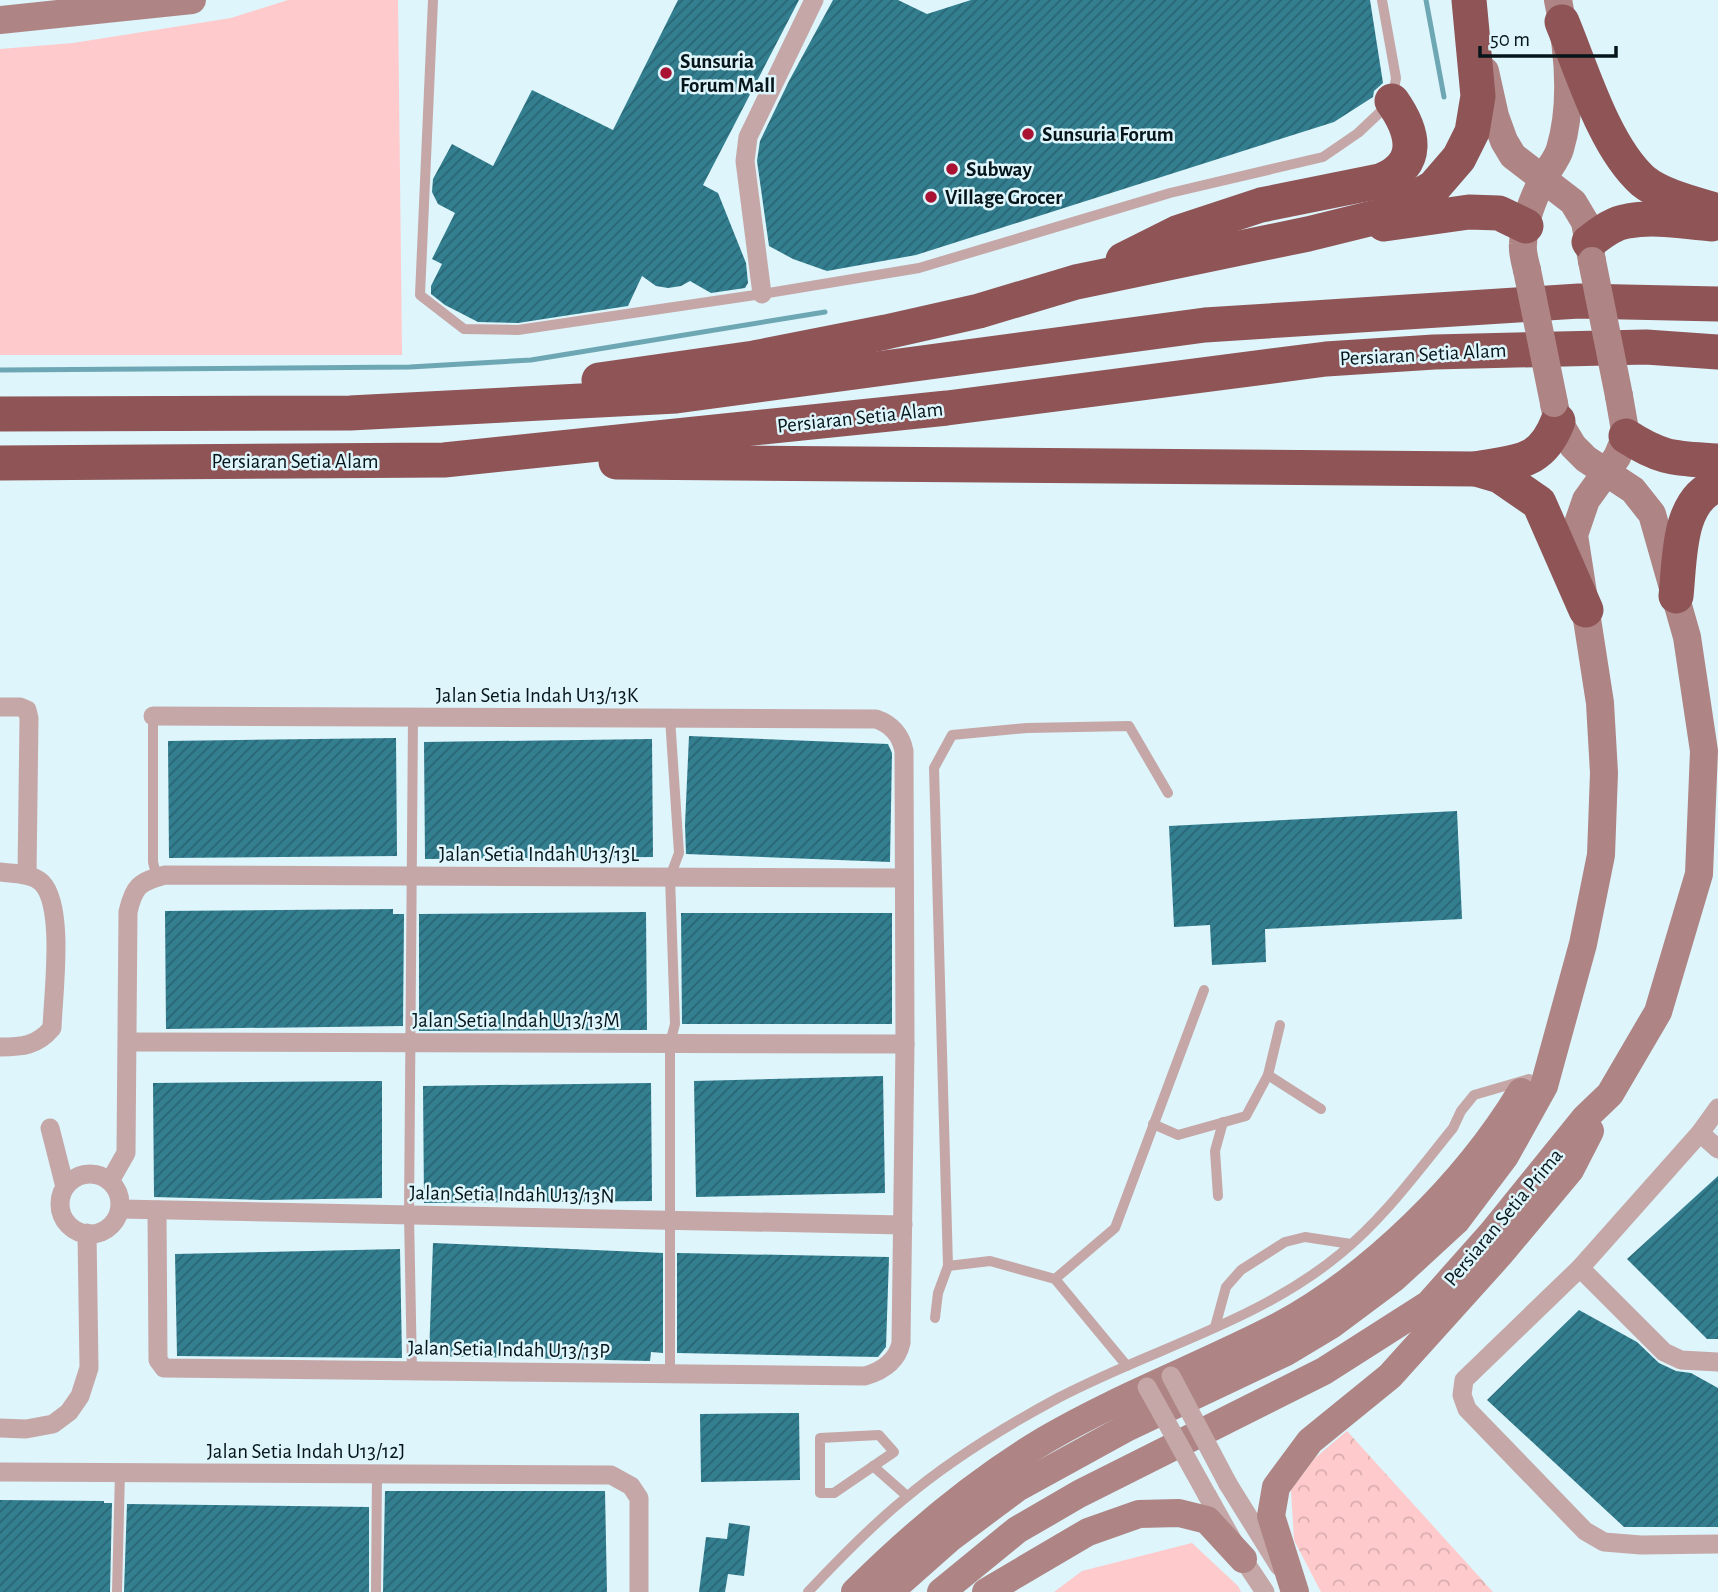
<svg xmlns="http://www.w3.org/2000/svg" width="1718" height="1592" viewBox="0 0 1718 1592" font-family="'Alegreya Sans',sans-serif">
	<style>
		.grass { fill: #ffcacb }
		.park { fill: url(#park-crowns) }
		.lines { fill: none; stroke-linecap: round; stroke-linejoin: round }
		.stream { stroke: #6ea7b4; stroke-width: 5 }
		.building { fill: url(#building-hatch) }
		.lane { stroke: #c5a7a7; stroke-width: 10 }
		.street { stroke: #c5a7a7; stroke-width: 19 }
		.secondary { stroke: #ae8484; stroke-width: 28 }
		.highway { stroke: #8e5456; stroke-width: 35 }
		.street-bridge { stroke: #c5a7a7; stroke-width: 19 }
		.secondary-bridge { stroke: #ae8484; stroke-width: 28 }
		.poi-dot { fill: #a91233; stroke: #ddf5fb; stroke-width: 2.5 }
		.labels { text-anchor: middle; stroke-width: 5; stroke-linejoin: round; paint-order: stroke }
		.poi-label { font-size: 21px; font-weight: bold; fill: #061519; stroke: #ddf5fb; text-anchor: start }
		.street-label { font-size: 21px; fill: #061519; stroke: #ddf5fb }
	</style>
	<defs>
		<pattern id="park-crowns" width="20" height="18" patternUnits="userSpaceOnUse" patternTransform="scale(1.75)"><rect width="20" height="18" fill="#ffcacb"/><path d="M2 6a3 3 0 1 1 6 0M12 15a3 3 0 1 1 6 0" fill="none" stroke="#d9adae"/></pattern>
		<pattern id="building-hatch" width="6" height="6" patternUnits="userSpaceOnUse" patternTransform="scale(1.75)"><rect width="6" height="6" fill="#337e8f"/><path d="M-1 1l2-2M0 6l6-6M5 7l2-2" fill="none" stroke="#296674"/></pattern>
	</defs>
	<rect width="100%" height="100%" fill="#ddf5fb"/>
	<g class="grass">
		<polygon points="288,0 398,0 402,355 0,355 0,49 73,43 231,18"/>
		<polygon points="1192,1543 1238,1586 1241,1592 1054,1592 1082,1571"/>
	</g>
	<polygon class="park" points="1347,1431 1493,1592 1321,1592 1294,1540 1291,1490 1315,1458"/>
	<g class="lines">
		<g class="stream">
			<polyline points="1426,0 1444,97"/>
			<polyline points="0,370 410,367 531,360 825,312"/>
		</g>
	</g>
	<g class="building">
		<polygon points="678,0 799,0 703,185 718,193 746,263 748,283 745,288 711,293 690,281 681,286 668,288 656,286 642,276 628,306 518,323 478,322 445,305 431,294 431,286 442,264 432,259 455,213 438,204 432,192 433,179 452,144 493,166 532,90 613,130"/>
		<polygon points="833,0 898,0 927,14 971,0 1370,0 1383,83 1374,91 1373,97 1334,122 916,255 827,271 793,259 769,246 757,161 760,141 789,81"/>
		<polygon points="689,736 888,744 892,753 890,862 686,854 685,825"/>
		<polygon points="396,738 397,856 169,858 168,741"/>
		<polygon points="652,739 653,857 425,859 424,742"/>
		<polygon points="1457,811 1462,919 1265,929 1266,962 1212,965 1210,925 1174,927 1169,826"/>
		<polygon points="393,909 393,914 404,914 403,1026 166,1029 165,911"/>
		<polygon points="646,912 647,1030 419,1031 419,914"/>
		<polygon points="681,913 892,913 892,1024 682,1024"/>
		<polygon points="883,1076 885,1193 696,1197 694,1081"/>
		<polygon points="382,1081 382,1198 264,1200 154,1197 153,1083"/>
		<polygon points="651,1083 652,1201 424,1203 423,1086"/>
		<polygon points="1718,1176 1718,1339 1707,1339 1627,1259"/>
		<polygon points="433,1243 663,1253 663,1353 651,1352 650,1361 429,1356"/>
		<polygon points="400,1249 402,1358 177,1356 175,1254"/>
		<polygon points="677,1253 889,1257 886,1347 878,1357 677,1353"/>
		<polygon points="1579,1310 1637,1342 1659,1363 1676,1371 1691,1373 1718,1388 1718,1527 1624,1527 1487,1400"/>
		<polygon points="799,1413 800,1480 701,1482 700,1414"/>
		<polygon points="385,1491 605,1491 607,1592 383,1592"/>
		<polygon points="0,1500 104,1501 104,1503 112,1503 110,1592 0,1592"/>
		<polygon points="127,1504 369,1507 369,1592 124,1592"/>
		<polygon points="729,1523 750,1526 744,1576 728,1574 725,1592 699,1592 706,1537 727,1539"/>
	</g>
	<g class="lines">
		<g class="lane">
			<polyline points="433,0 420,295 464,329 518,330 762,294 919,268 1170,193 1323,157 1358,133 1392,101 1396,78 1382,0"/>
			<polyline points="153,716 153,862 157,878"/>
			<polyline points="670,718 679,853 670,877 675,1024 670,1043 670,1374"/>
			<polyline points="1268,1075 1321,1109"/>
			<polyline points="1153,1124 1178,1135 1246,1116 1268,1075 1280,1025"/>
			<polyline points="1218,1196 1215,1151 1223,1122"/>
			<polyline points="948,1266 990,1261 1055,1279 1127,1366"/>
			<polyline points="1055,1279 1115,1228 1204,990"/>
			<polyline points="935,1318 938,1293 948,1266 934,768 952,735 1027,728 1129,726 1168,793"/>
			<polyline points="1215,1327 1226,1287 1241,1270 1285,1242 1305,1237 1351,1244"/>
			<polyline points="412,1371 409,1215 413,717"/>
			<polygon points="879,1435 894,1452 834,1493 820,1493 820,1438"/>
			<polyline points="873,1466 907,1496"/>
			<polyline points="117,1592 120,1472"/>
			<polyline points="376,1592 377,1474"/>
			<path d="M808 1592C838 1560 869 1528 903 1500 950 1460 1004 1427 1058 1398 1151 1349 1258 1322 1340 1254 1384 1218 1418 1171 1453 1128L1461 1111 1474 1095 1529 1079"/>
		</g>
		<g class="street">
			<polyline points="762,294 745,161 748,137 814,0"/>
			<polyline points="0,707 20,707 27,710 29,718 27,875"/>
			<path d="M153 716 876 719C891 724 901 735 904 751L905 1044 901 1343C897 1361 882 1371 865 1376L164 1368 158 1360 157 1210"/>
			<path d="M0 872C13 874 32 873 42 883 65 907 53 995 52 1028 37 1046 22 1047 0 1047"/>
			<polyline points="128,1042 905,1044"/>
			<polyline points="1718,1108 1700,1133 1580,1268 1464,1380 1462,1395 1467,1409 1585,1531 1604,1542 1641,1545 1718,1544"/>
			<polyline points="50,1128 65,1187"/>
			<polyline points="1700,1133 1718,1149"/>
			<circle cx="90" cy="1204" r="30"/>
			<path d="M110 1181 126 1153 128 912C134 886 139 882 165 875L904 878"/>
			<polyline points="120,1209 903,1225"/>
			<polyline points="1580,1268 1664,1352 1681,1360 1718,1362"/>
			<polyline points="0,1428 26,1429 53,1424 69,1412 80,1396 89,1368 87,1233"/>
			<polyline points="0,1472 611,1475 631,1486 639,1498 639,1592"/>
			<polyline points="1228,1484 1279,1566"/>
			<polyline points="1207,1495 1243,1559 1265,1592"/>
		</g>
		<g class="secondary">
			<polyline points="0,20 192,0"/>
			<polyline points="1485,71 1495,116 1504,141 1513,156 1573,202 1585,222 1592,261"/>
			<path d="M1527 270C1525 262 1522 252 1523 244 1524 222 1534 196 1544 177 1549 168 1557 159 1560 149 1574 102 1568 47 1558 0"/>
			<path d="M855 1592C912 1535 975 1482 1045 1440 1120 1396 1202 1366 1279 1326 1372 1276 1466 1183 1521 1092"/>
			<polyline points="889,1592 950,1538 1017,1488 1128,1427 1286,1352 1331,1325 1394,1278 1456,1221 1505,1156 1544,1086 1583,944 1601,855 1604,773 1600,703 1574,535 1586,500 1617,457 1626,436 1619,396"/>
			<polyline points="941,1592 1017,1530 1079,1494 1324,1371 1429,1304 1492,1233 1585,1118 1610,1094 1658,1012 1699,874 1704,751 1687,637 1652,514 1633,490 1586,459 1573,446 1558,421 1554,404"/>
			<polyline points="986,1592 1088,1532 1139,1514 1179,1513 1207,1520 1243,1559"/>
			<polyline points="1295,1592 1271,1516 1276,1487 1310,1441 1390,1376 1499,1255 1570,1170 1590,1131"/>
		</g>
		<g class="highway">
			<path d="M1562 22C1582 70 1604 146 1643 181 1661 196 1695 204 1718 211"/>
			<polyline points="1384,224 1469,212 1499,213 1526,226"/>
			<path d="M1589 242C1601 233 1613 223 1628 221 1655 216 1685 222 1712 224"/>
			<path d="M1123 260 1179 232 1261 205 1380 181C1422 165 1414 132 1392 101"/>
			<polyline points="599,380 754,358 886,332 979,311 1076,282 1308,234 1389,214 1434,187 1459,158 1472,132 1478,96 1469,0"/>
			<polyline points="0,414 350,413 676,396 1205,325 1579,301 1718,304"/>
			<path d="M1626 436C1663 460 1676 458 1718 461"/>
			<path d="M616 462 1476 469C1517 461 1541 465 1558 421"/>
			<polyline points="0,463 444,460 947,408 1326,359 1434,352 1646,347 1718,352"/>
			<polyline points="1476,469 1500,476 1539,503 1586,610"/>
			<path d="M1676 596C1680 560 1677 499 1718 485"/>
		</g>
		<g class="street-bridge">
			<polyline points="1171,1376 1228,1484"/>
			<polyline points="1147,1387 1207,1495"/>
		</g>
		<g class="secondary-bridge">
			<polyline points="1592,261 1619,396"/>
			<polyline points="1527,270 1554,403"/>
		</g>
	</g>
	<g class="poi-dot">
		<circle cx="666" cy="73" r="7"/>
		<circle cx="1028" cy="134" r="7"/>
		<circle cx="952" cy="169" r="7"/>
		<circle cx="931" cy="197" r="7"/>
	</g>
	<g class="labels">
		<g class="poi-label">
			<text x="680" y="68">Sunsuria<tspan x="680" dy="24">Forum Mall</tspan></text>
			<text x="1042" y="141">Sunsuria Forum</text>
			<text x="966" y="176">Subway</text>
			<text x="945" y="204">Village Grocer</text>
		</g>
		<g class="street-label">
			<text transform="translate(1423 354) rotate(-3)" y="7">Persiaran Setia Alam</text>
			<text transform="translate(860 417) rotate(-6)" y="7">Persiaran Setia Alam</text>
			<text x="295" y="468">Persiaran Setia Alam</text>
			<text x="537" y="702">Jalan Setia Indah U13/13K</text>
			<text x="539" y="861">Jalan Setia Indah U13/13L</text>
			<text x="516" y="1027">Jalan Setia Indah U13/13M</text>
			<text transform="translate(512 1194) rotate(1)" y="7">Jalan Setia Indah U13/13N</text>
			<text transform="translate(1503 1217) rotate(-50)" y="7">Persiaran Setia Prima</text>
			<text transform="translate(509 1349) rotate(1)" y="7">Jalan Setia Indah U13/13P</text>
			<text x="306" y="1458">Jalan Setia Indah U13/12J</text>
		</g>
	</g>
	<path d="M1480 46v10h136v-10" fill="none" stroke="#061519" stroke-width="3.5"/>
	<text x="1490" y="46" font-size="21" fill="#061519" stroke="#ddf5fb" stroke-width="5" paint-order="stroke">50 m</text>
</svg>
